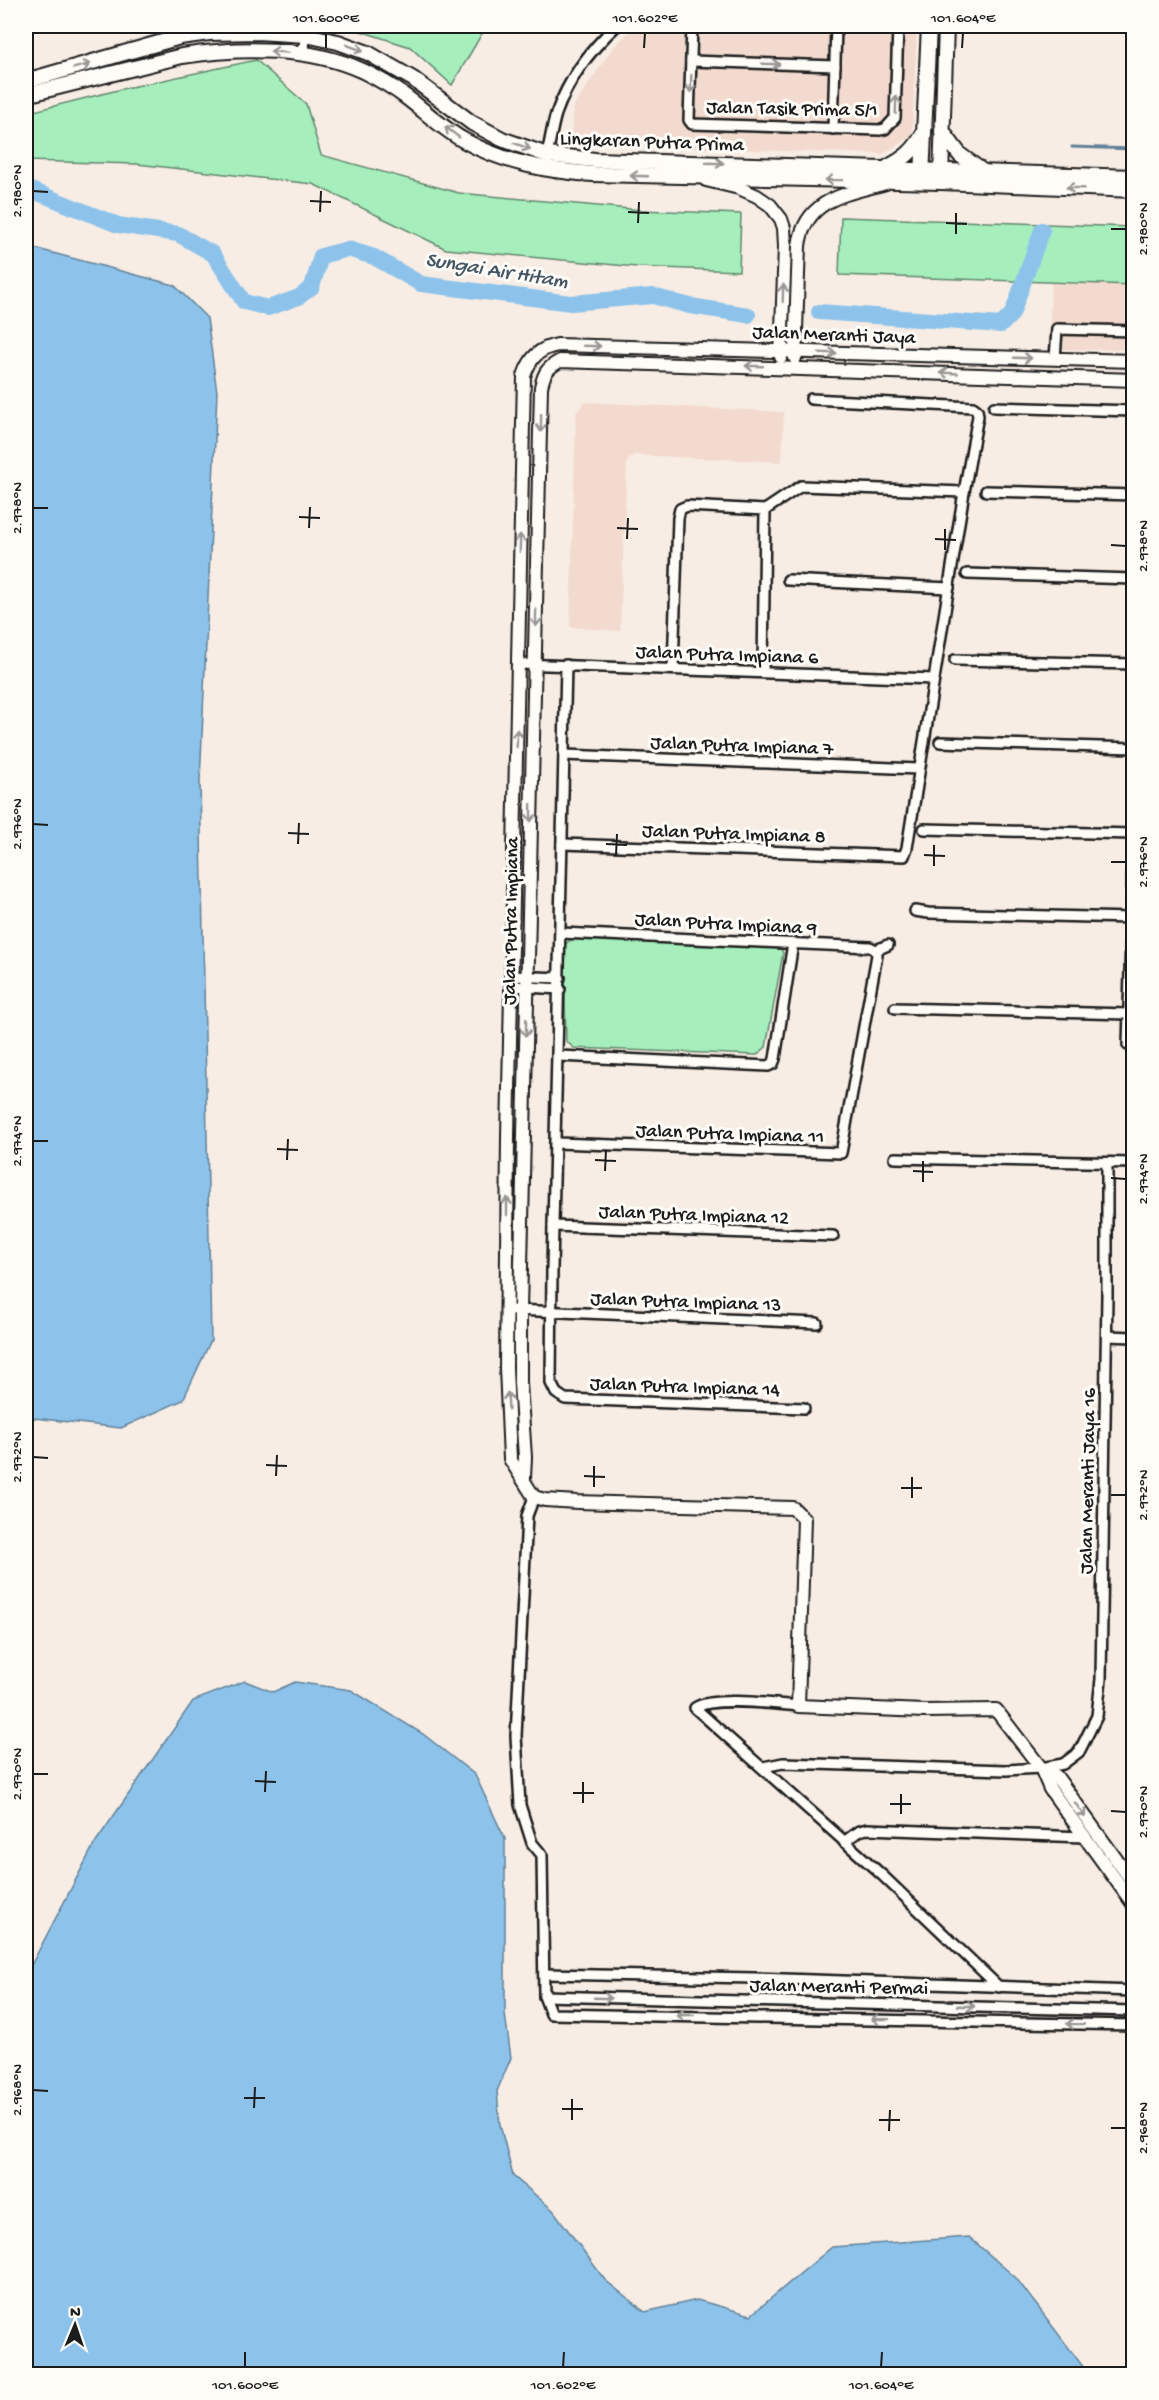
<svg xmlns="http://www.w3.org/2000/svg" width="1159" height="2400" viewBox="0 0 1159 2400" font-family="'Gochi Hand',sans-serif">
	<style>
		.built { fill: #f2dace }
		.green { fill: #a6efbd; stroke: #61866c; stroke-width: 1.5 }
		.water { fill: #8dc3eb; stroke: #608098; stroke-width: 1.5 }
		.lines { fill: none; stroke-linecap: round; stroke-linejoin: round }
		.stream { stroke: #608098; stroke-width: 3 }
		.river { stroke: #8dc3eb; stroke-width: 16 }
		.minor-casing { stroke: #1c1c1c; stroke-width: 14 }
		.tertiary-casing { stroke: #1c1c1c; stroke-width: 16 }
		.secondary-casing { stroke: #1c1c1c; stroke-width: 18 }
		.minor { stroke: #fdfcf7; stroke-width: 9 }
		.tertiary { stroke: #fdfcf7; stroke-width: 12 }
		.secondary { stroke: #fdfcf7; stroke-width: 14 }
		.oneway { stroke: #989794 }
		.ticks { fill: none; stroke: #1c1c1c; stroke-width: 2 }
		.labels { text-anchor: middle; stroke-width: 6; stroke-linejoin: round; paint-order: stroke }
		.street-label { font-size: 20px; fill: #1c1c1c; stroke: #fdfcf7 }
		.water-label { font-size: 21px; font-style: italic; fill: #445664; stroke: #fdfcf7 }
		.neatline { fill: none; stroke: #1c1c1c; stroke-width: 2 }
		.ticks-label { font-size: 15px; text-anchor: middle; fill: #1c1c1c }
	</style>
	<rect width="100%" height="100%" fill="#f8ede4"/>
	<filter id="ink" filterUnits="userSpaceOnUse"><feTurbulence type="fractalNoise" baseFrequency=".0167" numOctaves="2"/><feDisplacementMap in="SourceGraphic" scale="12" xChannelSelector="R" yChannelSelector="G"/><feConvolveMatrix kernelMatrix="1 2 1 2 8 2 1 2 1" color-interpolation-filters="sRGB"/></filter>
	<g filter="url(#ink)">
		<g class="built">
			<polygon points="635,26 917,26 912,136 883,154 571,144 573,107 612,49"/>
			<polygon points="1051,283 1133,285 1133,350 1049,349"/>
			<polygon points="585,402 784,412 782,462 634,455 627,461 620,631 570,627 576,413"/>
		</g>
		<g class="green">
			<polygon points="345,26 485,26 484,30 452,85 410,47"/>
			<polygon points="256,60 306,104 321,155 459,193 641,210 741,214 739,271 637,267 446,249 313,184 137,164 26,161 26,113 122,89"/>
			<polygon points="841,217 1133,227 1133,285 839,275"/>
			<polygon points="572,939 780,947 783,953 766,1047 757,1055 574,1048 566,1041 564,945"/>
		</g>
		<g class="water">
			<polygon points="26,246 174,285 207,318 217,392 200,782 211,1340 183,1400 121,1428 26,1417"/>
			<polygon points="245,1681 273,1692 295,1682 351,1690 423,1734 475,1775 505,1839 505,2014 511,2058 497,2091 500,2125 513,2176 553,2210 605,2280 645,2312 697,2300 751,2315 832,2247 969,2237 1016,2278 1087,2372 1133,2368 1133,2374 26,2374 26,1975 95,1843 193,1701"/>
		</g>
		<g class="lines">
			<polyline class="stream" points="1072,147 1134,149"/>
			<g class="river">
				<polyline points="26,188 118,225 178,234 213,254 244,302 268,308 299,297 312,287 321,256 348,249 374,257 421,284 571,303 653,296 690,306 748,315"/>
				<polyline points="819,312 1001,325 1012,314 1042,230"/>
			</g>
			<g class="minor-casing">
				<g id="minor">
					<polyline points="692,26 689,120 692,124 880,130 885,129 895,118 898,26"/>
					<polyline points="303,54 307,26"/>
					<polyline points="691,61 835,66"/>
					<polyline points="833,129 836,26"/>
					<path d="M547 155C550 142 552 127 556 114 568 80 590 50 616 26"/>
					<polyline points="1055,359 1057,329 1134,331"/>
					<polyline points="994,407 1134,411"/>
					<polyline points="986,491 1134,495"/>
					<polyline points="967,574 1134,579"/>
					<polyline points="788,580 949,588"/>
					<polyline points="955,660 1134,664"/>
					<polyline points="519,664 934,679"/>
					<polyline points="566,665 552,1269 551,1383 556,1393 565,1399 804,1408"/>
					<polyline points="673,669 678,518 680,509 687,506 765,510 801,486 964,492"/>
					<polyline points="763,672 765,510"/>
					<polyline points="940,742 1134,748"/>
					<polyline points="564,755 919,769"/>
					<polyline points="1134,823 1128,1045 1134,1047"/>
					<polyline points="924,829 1133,834"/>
					<polyline points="562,844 904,856 907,848 964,492 978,416 977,410 973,407 811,399"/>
					<polyline points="915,911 928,913 1132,918"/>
					<polyline points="561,933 870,947 876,950 888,945"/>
					<polyline points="512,976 560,978"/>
					<polyline points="512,986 560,989"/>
					<polyline points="895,1008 1129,1014"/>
					<polyline points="559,1056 768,1066 773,1064 775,1059 793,943"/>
					<polyline points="556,1143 841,1153 877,955 876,950"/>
					<polyline points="895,1158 1134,1163"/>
					<polyline points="553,1226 833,1236"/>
					<polyline points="514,1310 817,1323"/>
					<polyline points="1107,1336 1134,1337"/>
					<polyline points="534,1497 527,1516 516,1736 520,1805 532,1843 542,1855 544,1996 551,2014 1134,2025"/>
					<path d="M798 1706C775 1704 712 1696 695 1708L882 1875 999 1987"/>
					<polyline points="763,1767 783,1763 1006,1770 1041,1768 1063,1764 1079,1752 1097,1716 1101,1679 1107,1296 1107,1163"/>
					<polyline points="844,1842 859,1831 867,1829 1084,1837"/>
					<polyline points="544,1974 755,1978 1134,1991"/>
					<polyline points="544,1996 1134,2011"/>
				</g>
			</g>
			<g class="tertiary-casing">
				<g id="tertiary">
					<polyline points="706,180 739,188 757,196 770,205 781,219 784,228 785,246 781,357"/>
					<path d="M795 358 799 246C805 198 847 194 886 183"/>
					<path d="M1134 361 558 345C539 348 530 358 524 376L508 1136 506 1368 510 1459 534 1497 545 1500 577 1502 793 1508 804 1519 798 1706 925 1711 996 1710 1041 1768 1050 1789 1134 1905"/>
					<path d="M524 1478 525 1457 520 1383V1310L541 387C544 373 547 368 560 361L1134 380"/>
					<polyline points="1041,1768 1056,1776 1134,1884"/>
				</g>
			</g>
			<g class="secondary-casing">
				<g id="secondary">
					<polyline points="26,81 180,37 209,33 257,32 306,35 338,42 368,53 413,79 472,123 502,139 547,155 595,160 1134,177"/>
					<path d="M26 95 182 56C240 47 309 46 363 71 377 78 393 87 406 97 425 111 444 130 465 141 505 163 548 171 593 174L941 182 1134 190"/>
					<polyline points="942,131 960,155 982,171"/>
					<path d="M888 167C904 159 915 150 923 134"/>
					<polyline points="922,177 929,26"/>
					<polyline points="941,177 946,26"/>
				</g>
			</g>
			<use href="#minor" class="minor"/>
			<use href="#tertiary" class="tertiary"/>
			<use href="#secondary" class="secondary"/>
		</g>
		<defs><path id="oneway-shaft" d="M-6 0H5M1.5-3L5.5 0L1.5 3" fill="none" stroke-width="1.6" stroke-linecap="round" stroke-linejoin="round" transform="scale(1.5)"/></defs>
		<g class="oneway">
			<use href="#oneway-shaft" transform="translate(355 48) rotate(21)"/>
			<use href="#oneway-shaft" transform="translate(279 52) rotate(-176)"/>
			<use href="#oneway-shaft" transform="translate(771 64) rotate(2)"/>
			<use href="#oneway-shaft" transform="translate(82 66) rotate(-15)"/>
			<use href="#oneway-shaft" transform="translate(691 84) rotate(92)"/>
			<use href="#oneway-shaft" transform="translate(896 105) rotate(-88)"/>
			<use href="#oneway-shaft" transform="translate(452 132) rotate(-143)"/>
			<use href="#oneway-shaft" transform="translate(522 146) rotate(20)"/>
			<use href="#oneway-shaft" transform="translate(715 163) rotate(2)"/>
			<use href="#oneway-shaft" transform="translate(639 176) rotate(-178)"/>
			<use href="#oneway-shaft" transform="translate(834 180) rotate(-179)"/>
			<use href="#oneway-shaft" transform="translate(1075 188) rotate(-178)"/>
			<use href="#oneway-shaft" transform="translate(783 293) rotate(-88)"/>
			<use href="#oneway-shaft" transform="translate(592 346) rotate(2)"/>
			<use href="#oneway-shaft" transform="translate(828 353) rotate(2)"/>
			<use href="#oneway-shaft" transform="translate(1023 358) rotate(2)"/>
			<use href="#oneway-shaft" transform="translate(754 366) rotate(-178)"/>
			<use href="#oneway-shaft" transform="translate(949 373) rotate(-177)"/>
			<use href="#oneway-shaft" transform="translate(541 423) rotate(91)"/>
			<use href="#oneway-shaft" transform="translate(520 543) rotate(-89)"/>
			<use href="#oneway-shaft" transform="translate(536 618) rotate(91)"/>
			<use href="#oneway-shaft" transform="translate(517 738) rotate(-88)"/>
			<use href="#oneway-shaft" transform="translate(531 813) rotate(91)"/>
			<use href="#oneway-shaft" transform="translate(526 1028) rotate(91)"/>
			<use href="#oneway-shaft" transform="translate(507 1206) rotate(-90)"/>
			<use href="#oneway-shaft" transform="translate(508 1401) rotate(-93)"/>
			<use href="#oneway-shaft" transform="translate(1080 1810) rotate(55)"/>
			<use href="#oneway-shaft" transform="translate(603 1998) rotate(2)"/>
			<use href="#oneway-shaft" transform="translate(966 2006) rotate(2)"/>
			<use href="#oneway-shaft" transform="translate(685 2015) rotate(-180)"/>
			<use href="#oneway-shaft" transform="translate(880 2019) rotate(-179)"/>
			<use href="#oneway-shaft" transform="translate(1075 2024) rotate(-179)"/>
		</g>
	</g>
	<path class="ticks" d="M326 48V33M644 48 645 33M962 48 963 33M33 191 48 192M310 201 331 202M320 212 321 191M628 212 649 213M638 223 639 202M946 223 967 224M1111 229H1126M956 234V213M33 508H48M299 517 320 518M309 528 310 507M617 528 638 529M627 539 628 518M935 539 956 540M1111 545 1126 546M945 550V529M33 824 48 825M288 833 309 834M298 844 299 823M606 844 627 845M616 855 617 834M924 855 945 856M1111 862H1126M934 866V845M33 1141H48M277 1149 298 1150M287 1160 288 1139M595 1160 616 1161M605 1171 606 1150M913 1171 933 1172M1111 1178 1126 1179M923 1182V1161M33 1457 48 1458M266 1465 287 1466M276 1476 277 1455M584 1476 605 1477M594 1487V1466M901 1488H922M1111 1495H1126M912 1498V1477M33 1774H48M255 1781 276 1782M265 1792 266 1771M573 1793H594M583 1803V1782M890 1804H911M1111 1811 1126 1812M901 1814V1794M33 2090 48 2091M244 2098H265M254 2108 255 2087M562 2109H583M572 2120V2099M879 2120H900M1111 2128H1126M889 2131 890 2110M245 2367V2352M563 2367 564 2352M881 2367 882 2352"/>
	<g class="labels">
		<g class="street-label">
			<text transform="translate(792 107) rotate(1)" y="7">Jalan Tasik Prima 5/1</text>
			<text transform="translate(652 140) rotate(2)" y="7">Lingkaran Putra Prima</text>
			<text transform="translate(834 333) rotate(2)" y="7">Jalan Meranti Jaya</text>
			<text transform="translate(727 653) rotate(2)" y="7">Jalan Putra Impiana 6</text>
			<text transform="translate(742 744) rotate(2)" y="7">Jalan Putra Impiana 7</text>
			<text transform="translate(734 832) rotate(2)" y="7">Jalan Putra Impiana 8</text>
			<text transform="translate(509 921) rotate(-89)" y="7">Jalan Putra Impiana</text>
			<text transform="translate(726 922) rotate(3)" y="7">Jalan Putra Impiana 9</text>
			<text transform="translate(730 1132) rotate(2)" y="7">Jalan Putra Impiana 11</text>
			<text transform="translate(694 1213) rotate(2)" y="7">Jalan Putra Impiana 12</text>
			<text transform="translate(686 1300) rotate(2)" y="7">Jalan Putra Impiana 13</text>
			<text transform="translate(685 1385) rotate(2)" y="7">Jalan Putra Impiana 14</text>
			<text transform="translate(1086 1481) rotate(-89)" y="7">Jalan Meranti Jaya 16</text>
			<text transform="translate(839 1985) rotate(1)" y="7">Jalan Meranti Permai</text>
		</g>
		<g class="water-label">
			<text transform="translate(497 269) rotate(9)" y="7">Sungai Air Hitam</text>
		</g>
	</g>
	<rect width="1159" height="2400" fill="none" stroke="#fdfcf7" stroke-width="66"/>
	<g transform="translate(75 2325) rotate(2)" stroke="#fdfcf7" stroke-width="4.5" paint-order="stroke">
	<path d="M0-4.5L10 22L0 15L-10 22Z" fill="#1c1c1c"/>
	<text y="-9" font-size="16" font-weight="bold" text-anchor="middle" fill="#1c1c1c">N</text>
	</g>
	<rect x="33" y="33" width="1093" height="2334" class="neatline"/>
	<g class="ticks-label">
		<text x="326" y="22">101.600°E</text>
		<text x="645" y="22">101.602°E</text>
		<text x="963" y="22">101.604°E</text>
		<text transform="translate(16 191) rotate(-90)" y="5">2.980°N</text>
		<text transform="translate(1142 229) rotate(-90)" y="5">2.980°N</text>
		<text transform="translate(16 508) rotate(-90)" y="5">2.978°N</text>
		<text transform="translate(1142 546) rotate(-90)" y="5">2.978°N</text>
		<text transform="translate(16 824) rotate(-90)" y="5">2.976°N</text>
		<text transform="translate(1142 862) rotate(-90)" y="5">2.976°N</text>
		<text transform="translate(16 1141) rotate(-90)" y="5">2.974°N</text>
		<text transform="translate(1142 1179) rotate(-90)" y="5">2.974°N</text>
		<text transform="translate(16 1457) rotate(-90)" y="5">2.972°N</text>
		<text transform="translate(1142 1495) rotate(-90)" y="5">2.972°N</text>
		<text transform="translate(16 1774) rotate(-90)" y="5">2.970°N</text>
		<text transform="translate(1142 1812) rotate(-90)" y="5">2.970°N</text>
		<text transform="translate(16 2090) rotate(-90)" y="5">2.968°N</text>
		<text transform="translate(1142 2128) rotate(-90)" y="5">2.968°N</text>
		<text x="245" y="2389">101.600°E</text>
		<text x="563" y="2389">101.602°E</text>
		<text x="881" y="2389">101.604°E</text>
	</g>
</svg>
